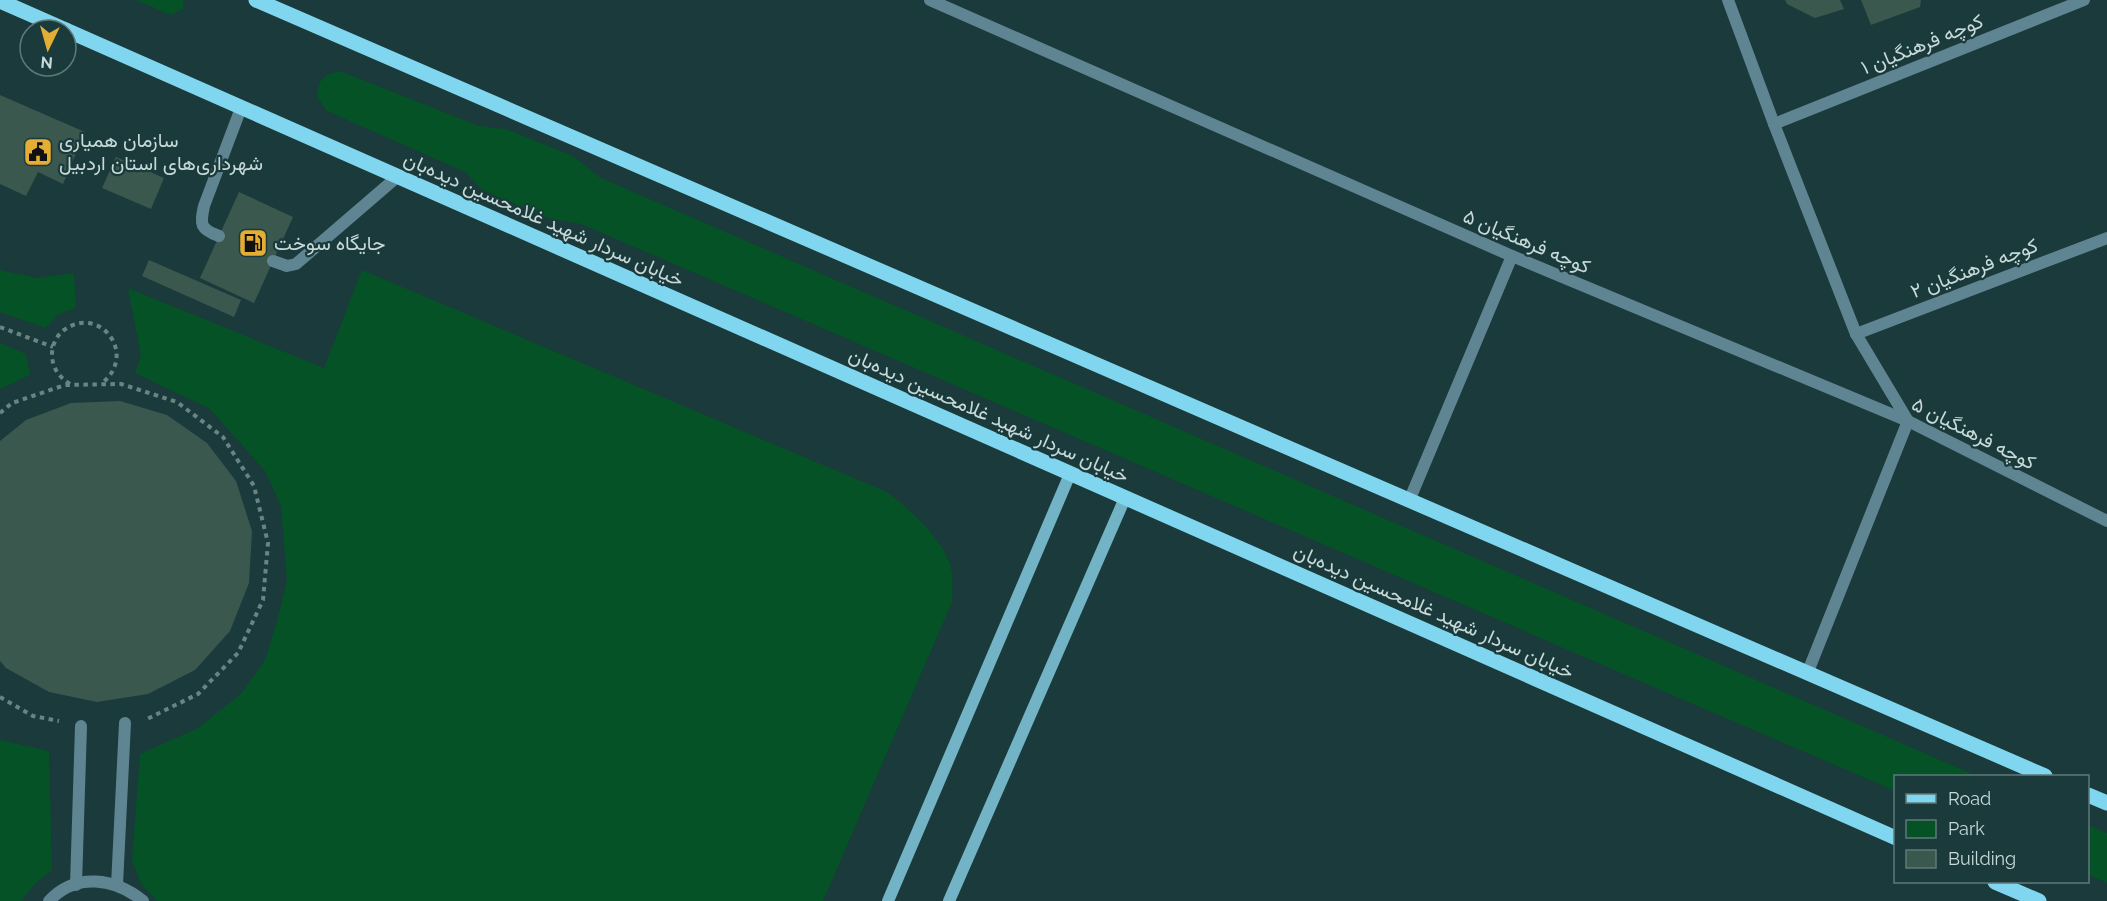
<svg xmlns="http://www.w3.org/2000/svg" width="2107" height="901" viewBox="0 0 2107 901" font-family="Raleway,Vazirmatn,sans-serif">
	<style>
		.green { fill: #055226 }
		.building { fill: #3b584f }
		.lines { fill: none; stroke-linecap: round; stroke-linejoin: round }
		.path { stroke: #6a8484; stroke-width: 4; stroke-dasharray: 4.5 4.5; stroke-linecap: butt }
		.lane { stroke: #5e8591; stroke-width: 12 }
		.street { stroke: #5e8591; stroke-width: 12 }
		.secondary { stroke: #72b3c6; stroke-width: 12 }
		.primary { stroke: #81d6ef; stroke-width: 15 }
		.labels { text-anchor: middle; stroke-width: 4.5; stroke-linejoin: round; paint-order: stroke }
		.street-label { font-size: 20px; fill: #c7d9d9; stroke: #1a3a3b }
		.poi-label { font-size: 20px; fill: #c7d9d9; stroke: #1a3a3b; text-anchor: start }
	</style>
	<rect width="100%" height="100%" fill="#1a3a3b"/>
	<g class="green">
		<polygon points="136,0 183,0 183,9 171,15"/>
		<path d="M340 71 479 126 506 129 573 156 599 177 1977 776H1896L1895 791 581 224 548 218 482 190 465 172 327 111 317 97C319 79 322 75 340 71Z"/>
		<polygon points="0,270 37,278 74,273 76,308 59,314 45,328 0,312"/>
		<path d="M362 270 887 492C911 511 947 541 952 573 953 582 952 593 952 602L823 901H157L141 884 132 861 140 754 198 728 241 694 265 660 277 621 287 580 281 506 265 471 210 409 135 373 141 356 128 288 324 368Z"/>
		<polygon points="0,343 26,354 30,375 0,389"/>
		<polygon points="0,740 49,751 52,870 34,885 21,901 0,901"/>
		<polygon points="2088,825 2107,833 2107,883 2088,874"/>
	</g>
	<g class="building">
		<polygon points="1785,0 1840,0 1844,9 1815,18 1787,4"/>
		<polygon points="1861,0 1921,0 1920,7 1871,25"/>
		<polygon points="0,95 85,132 63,184 38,172 26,196 0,184"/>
		<polygon points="116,157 164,178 151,209 102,188"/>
		<polygon points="239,192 293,217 254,303 200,278"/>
		<polygon points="149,260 241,300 234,317 142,276"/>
		<polygon points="120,401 167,415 207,443 236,481 252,531 249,583 230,631 195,670 148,694 97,702 49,692 6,668 0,661 0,441 26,420 71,403"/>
	</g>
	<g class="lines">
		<g class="path">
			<polyline points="0,327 53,347"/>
			<path d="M70 384C59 377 52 368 52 354 52 345 57 335 64 330 100 304 139 355 101 384"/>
			<polyline points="0,413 12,403 65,385 121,384 177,402 223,437 254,486 268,543 263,600 238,653 198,694 147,719"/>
			<polyline points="0,697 33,716 59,721"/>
		</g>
		<g class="lane">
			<path d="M219 236C200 229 200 225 204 206L241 108"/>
			<polyline points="273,261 287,266 296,264 397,177"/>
			<polyline points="76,885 81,726"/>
			<polyline points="117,885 125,723"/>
			<path d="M49 901C76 872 115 878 143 901"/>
		</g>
		<g class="street">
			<polyline points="930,0 1512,256 1908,421 2107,521"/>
			<polyline points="1728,0 1774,124 1856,334 1908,421 1807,674"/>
			<polyline points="1774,124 2084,0"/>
			<polyline points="1856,334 2107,238"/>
			<polyline points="1409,501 1512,256"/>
		</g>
		<g class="secondary">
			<polyline points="888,901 1070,474"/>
			<polyline points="949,901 1125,498"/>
		</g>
		<g class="primary">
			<polyline points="256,0 2045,776"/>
			<polyline points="0,1 66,30"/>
			<polyline points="66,30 1896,838"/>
			<polyline points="2088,795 2107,803"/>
			<polyline points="1995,882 2039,901"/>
		</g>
	</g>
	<defs>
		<g id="civic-square" transform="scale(1.5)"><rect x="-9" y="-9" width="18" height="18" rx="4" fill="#e4ae35" stroke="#1a3a3b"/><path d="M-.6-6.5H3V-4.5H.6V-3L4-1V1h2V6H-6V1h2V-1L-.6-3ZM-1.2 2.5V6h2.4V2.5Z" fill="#111"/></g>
		<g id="fuel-square" transform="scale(1.5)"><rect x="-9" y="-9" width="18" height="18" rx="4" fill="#e4ae35" stroke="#1a3a3b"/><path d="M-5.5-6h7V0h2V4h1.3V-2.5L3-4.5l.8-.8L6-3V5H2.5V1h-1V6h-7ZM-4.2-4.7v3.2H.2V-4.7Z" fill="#111"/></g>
	</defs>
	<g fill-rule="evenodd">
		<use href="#civic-square" x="38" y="152"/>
		<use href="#fuel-square" x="253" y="243"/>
	</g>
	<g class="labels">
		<g class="street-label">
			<text transform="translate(1922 44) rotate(-22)" y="7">کوچه فرهنگیان ۱</text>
			<text transform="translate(544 219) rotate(24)" y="7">خیابان سردار شهید غلامحسین دیده‌بان</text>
			<text transform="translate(1527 241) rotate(23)" y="7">کوچه فرهنگیان ۵</text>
			<text transform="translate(1974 268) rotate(-21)" y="7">کوچه فرهنگیان ۲</text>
			<text transform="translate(989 415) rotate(24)" y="7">خیابان سردار شهید غلامحسین دیده‌بان</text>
			<text transform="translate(1974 433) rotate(27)" y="7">کوچه فرهنگیان ۵</text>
			<text transform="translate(1434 611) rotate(24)" y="7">خیابان سردار شهید غلامحسین دیده‌بان</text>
		</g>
		<g class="poi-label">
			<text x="59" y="147">سازمان همیاری<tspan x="59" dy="23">شهرداری‌های استان اردبیل</tspan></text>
			<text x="274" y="250">جایگاه سوخت</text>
		</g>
	</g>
	<rect x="1894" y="775" width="195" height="108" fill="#1a3a3b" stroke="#5f7a7a" stroke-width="1.5"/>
	<rect x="1906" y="794" width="30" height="9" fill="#81d6ef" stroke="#5f7a7a" stroke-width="1.5"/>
	<text x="1948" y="805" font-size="18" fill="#c7d9d9">Road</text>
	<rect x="1906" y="820" width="30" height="18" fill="#055226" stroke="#5f7a7a" stroke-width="1.5"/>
	<text x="1948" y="835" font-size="18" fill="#c7d9d9">Park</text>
	<rect x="1906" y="850" width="30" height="18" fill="#3b584f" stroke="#5f7a7a" stroke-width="1.5"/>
	<text x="1948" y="865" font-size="18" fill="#c7d9d9">Building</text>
	<g transform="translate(48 48) rotate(185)"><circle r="28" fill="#1a3a3b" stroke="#5f7a7a" stroke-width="1.5"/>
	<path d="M0-4.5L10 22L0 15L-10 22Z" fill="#e4ae35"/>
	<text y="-9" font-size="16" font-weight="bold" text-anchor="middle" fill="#c7d9d9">N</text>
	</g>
</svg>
